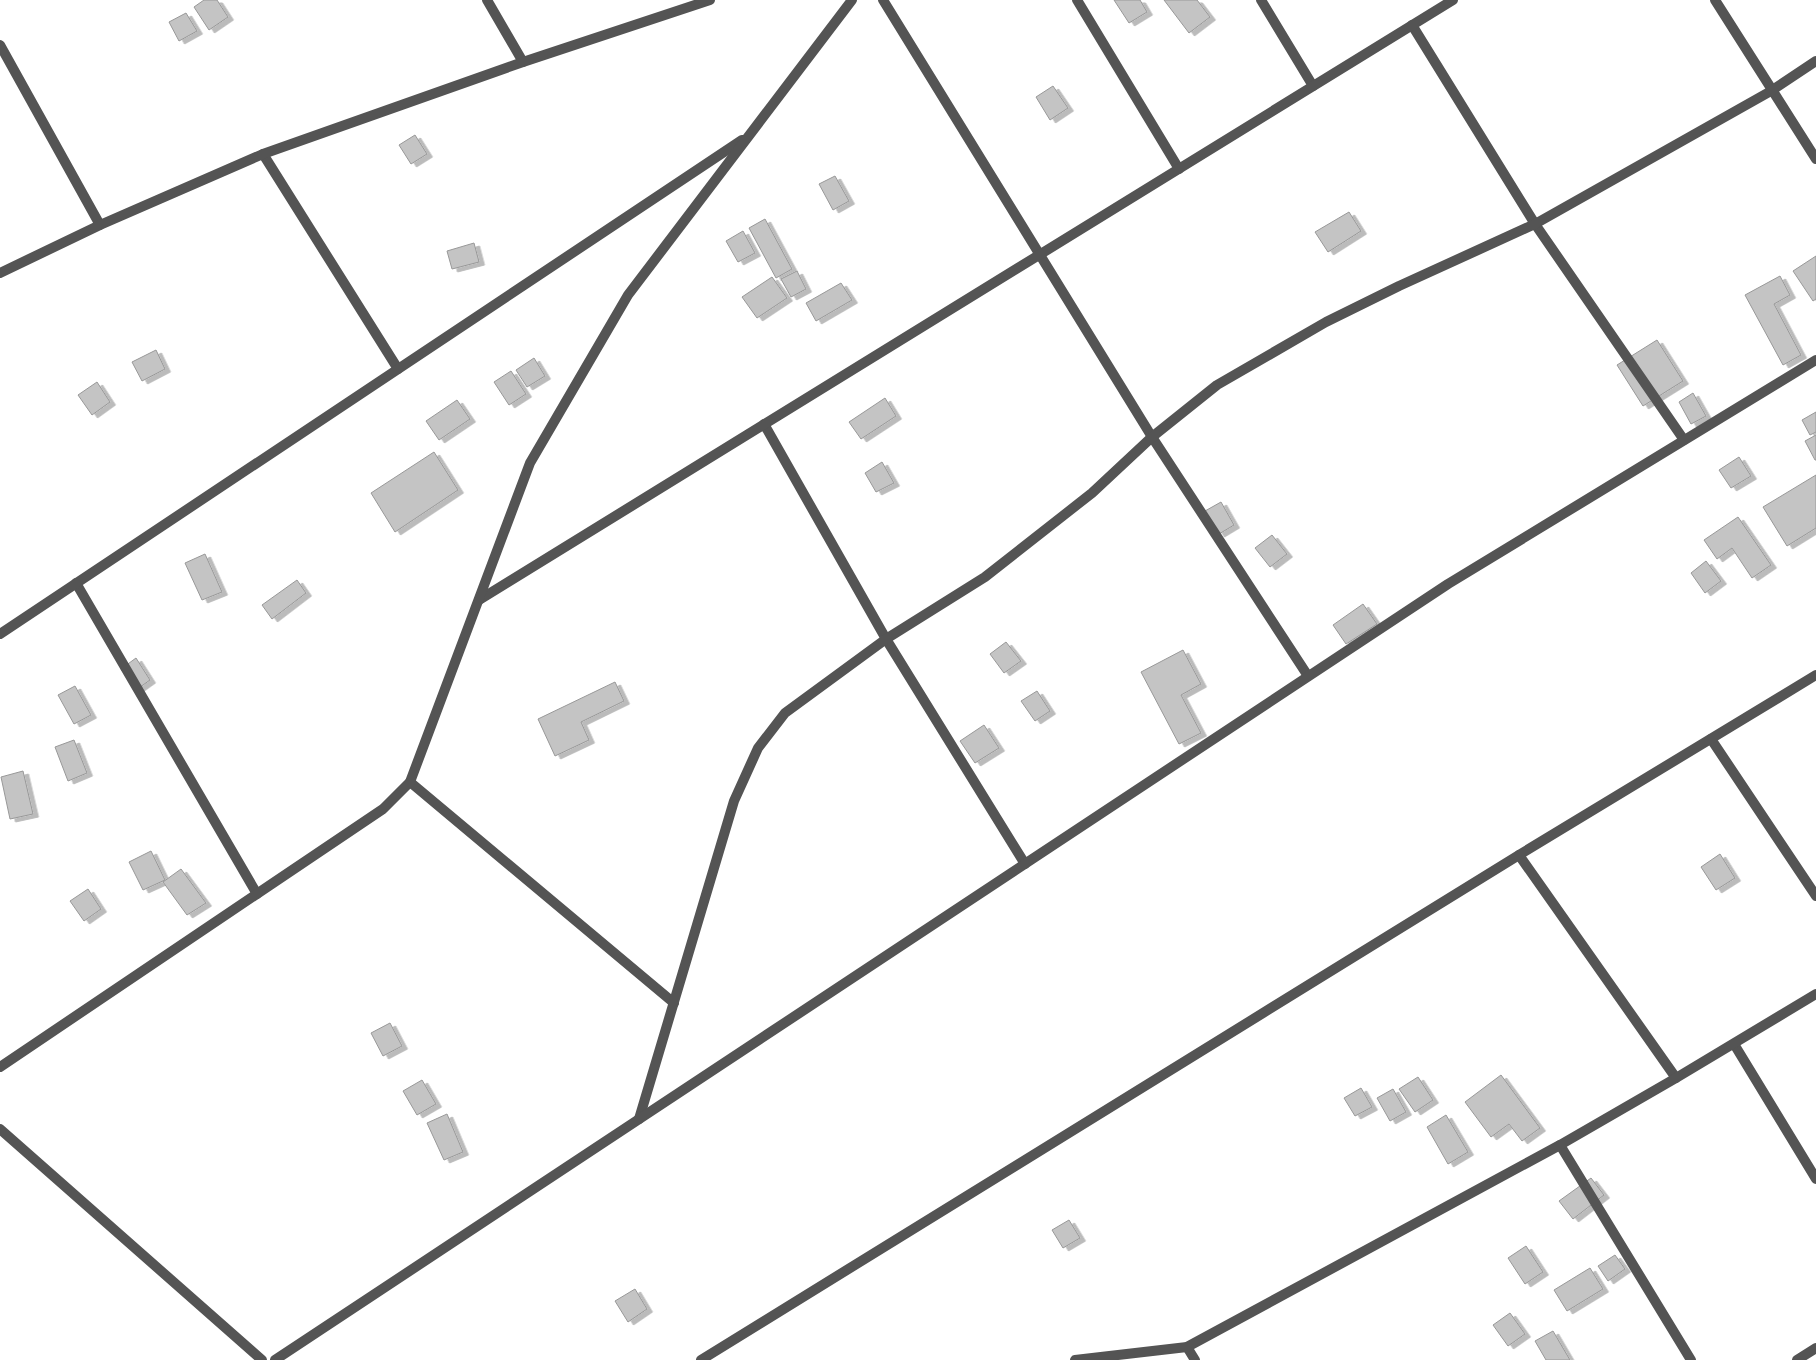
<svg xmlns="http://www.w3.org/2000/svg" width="1816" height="1360" viewBox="0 0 1816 1360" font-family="'IBM Plex Sans',sans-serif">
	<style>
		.building { fill: #c4c4c4; stroke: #989898; filter: url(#shadow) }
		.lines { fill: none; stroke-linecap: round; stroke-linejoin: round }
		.street { stroke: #545454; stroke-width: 10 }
	</style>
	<defs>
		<filter id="shadow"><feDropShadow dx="5.5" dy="3" stdDeviation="0" flood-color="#0004"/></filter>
	</defs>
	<rect width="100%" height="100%" fill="#fff"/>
	<g class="building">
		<polygon points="204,0 217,0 228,17 209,30 194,7"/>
		<polygon points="1114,0 1140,0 1147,12 1129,23"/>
		<polygon points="1164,0 1197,0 1210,17 1189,33"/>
		<polygon points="186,13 197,31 179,41 169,22"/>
		<polygon points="1053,86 1068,108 1050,120 1036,97"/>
		<polygon points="415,135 427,154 411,164 399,145"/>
		<polygon points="835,176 849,201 833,210 819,184"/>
		<polygon points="1349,212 1361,231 1328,252 1315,232"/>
		<polygon points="765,219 792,269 776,278 749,228"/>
		<polygon points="743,231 755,253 738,262 726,241"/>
		<polygon points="474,243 479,262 452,269 447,251"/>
		<polygon points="1816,256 1816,299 1813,301 1793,271"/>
		<polygon points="797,271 806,289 791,297 781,279"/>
		<polygon points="1780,276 1790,295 1774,304 1801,355 1783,365 1745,295"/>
		<polygon points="772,277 787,298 757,318 742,297"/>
		<polygon points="841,283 852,300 816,321 806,303"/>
		<polygon points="1657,340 1683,381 1643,406 1617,365"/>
		<polygon points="156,350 165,369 142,381 132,362"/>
		<polygon points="534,358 545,376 527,387 516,370"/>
		<polygon points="511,371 526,394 509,405 494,382"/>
		<polygon points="97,382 110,402 92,415 78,395"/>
		<polygon points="1693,393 1706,416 1691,424 1679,402"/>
		<polygon points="885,398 896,416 861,439 849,422"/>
		<polygon points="457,400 470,419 439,440 426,421"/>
		<polygon points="1816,412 1816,432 1810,435 1802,420"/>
		<polygon points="1816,435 1816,460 1815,460 1805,441"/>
		<polygon points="434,452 458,490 395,532 371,493"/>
		<polygon points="1739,457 1751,476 1731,488 1719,470"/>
		<polygon points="882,462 894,483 876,492 865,473"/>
		<polygon points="1816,475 1816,528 1787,546 1763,507"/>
		<polygon points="1221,502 1234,525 1219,534 1205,511"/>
		<polygon points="1738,517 1771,565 1752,578 1732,548 1717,559 1704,540"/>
		<polygon points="1272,535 1287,554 1270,567 1255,548"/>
		<polygon points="205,554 222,592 202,600 185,563"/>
		<polygon points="1706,561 1721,581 1705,593 1691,573"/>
		<polygon points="297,580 306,593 272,619 262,605"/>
		<polygon points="1363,604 1377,624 1346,644 1333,625"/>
		<polygon points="1006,642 1021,661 1004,673 990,654"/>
		<polygon points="1183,650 1201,684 1181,695 1201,733 1179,744 1141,672"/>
		<polygon points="136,658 150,680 136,690 121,669"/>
		<polygon points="615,682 624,701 581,722 589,740 555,756 538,719"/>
		<polygon points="75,686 91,715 74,724 58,695"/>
		<polygon points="1037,691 1050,711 1035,721 1021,701"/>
		<polygon points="984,725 999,748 975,763 960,741"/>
		<polygon points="74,740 87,773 68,781 55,747"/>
		<polygon points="23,771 33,814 10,819 1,777"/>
		<polygon points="151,851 165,880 143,890 129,862"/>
		<polygon points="1720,854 1735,878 1716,890 1701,867"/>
		<polygon points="181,869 206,903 187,915 163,882"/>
		<polygon points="88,889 101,909 84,921 70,901"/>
		<polygon points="390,1023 402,1046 383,1056 371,1033"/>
		<polygon points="1501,1075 1540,1128 1522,1141 1509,1124 1491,1137 1465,1102"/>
		<polygon points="1418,1077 1433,1100 1415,1112 1399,1089"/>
		<polygon points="422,1080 436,1104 417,1115 403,1091"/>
		<polygon points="1361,1088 1372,1107 1355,1116 1344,1098"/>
		<polygon points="1393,1089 1406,1112 1390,1121 1377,1098"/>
		<polygon points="447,1114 463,1152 444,1160 427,1123"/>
		<polygon points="1446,1115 1468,1152 1448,1164 1427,1127"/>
		<polygon points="1591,1178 1604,1195 1573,1219 1559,1201"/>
		<polygon points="1069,1220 1080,1238 1063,1248 1052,1230"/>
		<polygon points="1526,1246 1543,1272 1525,1284 1508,1258"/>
		<polygon points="1615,1255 1625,1269 1608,1281 1598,1266"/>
		<polygon points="1590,1268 1603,1289 1567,1311 1554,1290"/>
		<polygon points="635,1289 647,1309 628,1322 615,1301"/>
		<polygon points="1510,1313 1525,1334 1508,1346 1493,1325"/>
		<polygon points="1553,1331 1570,1360 1546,1360 1535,1341"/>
	</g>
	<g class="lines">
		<g class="street">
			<polyline points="487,0 523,62"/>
			<polyline points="883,0 1152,437 1308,676"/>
			<polyline points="1077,0 1179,169"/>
			<polyline points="1261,0 1313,86"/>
			<polyline points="1715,0 1816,159"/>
			<polyline points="1412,25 1535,224 1684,440"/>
			<polyline points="0,45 100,225"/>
			<polyline points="263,154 398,369"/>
			<polyline points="0,273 100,225 263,154 523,62 710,0"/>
			<polyline points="764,424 886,639 1025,864"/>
			<polyline points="76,583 257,894"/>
			<polyline points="479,600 1453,0"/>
			<polyline points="0,634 742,140"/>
			<polyline points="1711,739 1816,896"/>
			<polyline points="410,782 674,1003"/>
			<polyline points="1519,855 1676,1078"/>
			<polyline points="1734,1044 1816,1179"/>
			<polyline points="0,1067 383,809 410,782 530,463 628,295 852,0"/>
			<polyline points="639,1119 734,801 758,748 785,713 886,639 985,577 1092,493 1152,437 1217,385 1326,322 1399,286 1535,224 1771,91 1816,61"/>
			<polyline points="0,1129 262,1360"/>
			<polyline points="1560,1145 1691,1360"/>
			<polyline points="1187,1347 1195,1360"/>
			<polyline points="275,1360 1448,584 1816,360"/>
			<polyline points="701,1360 1519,855 1816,675"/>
			<polyline points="1075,1360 1187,1347 1560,1145 1676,1078 1816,994"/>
			<polyline points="1797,1360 1816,1348"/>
		</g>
	</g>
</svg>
